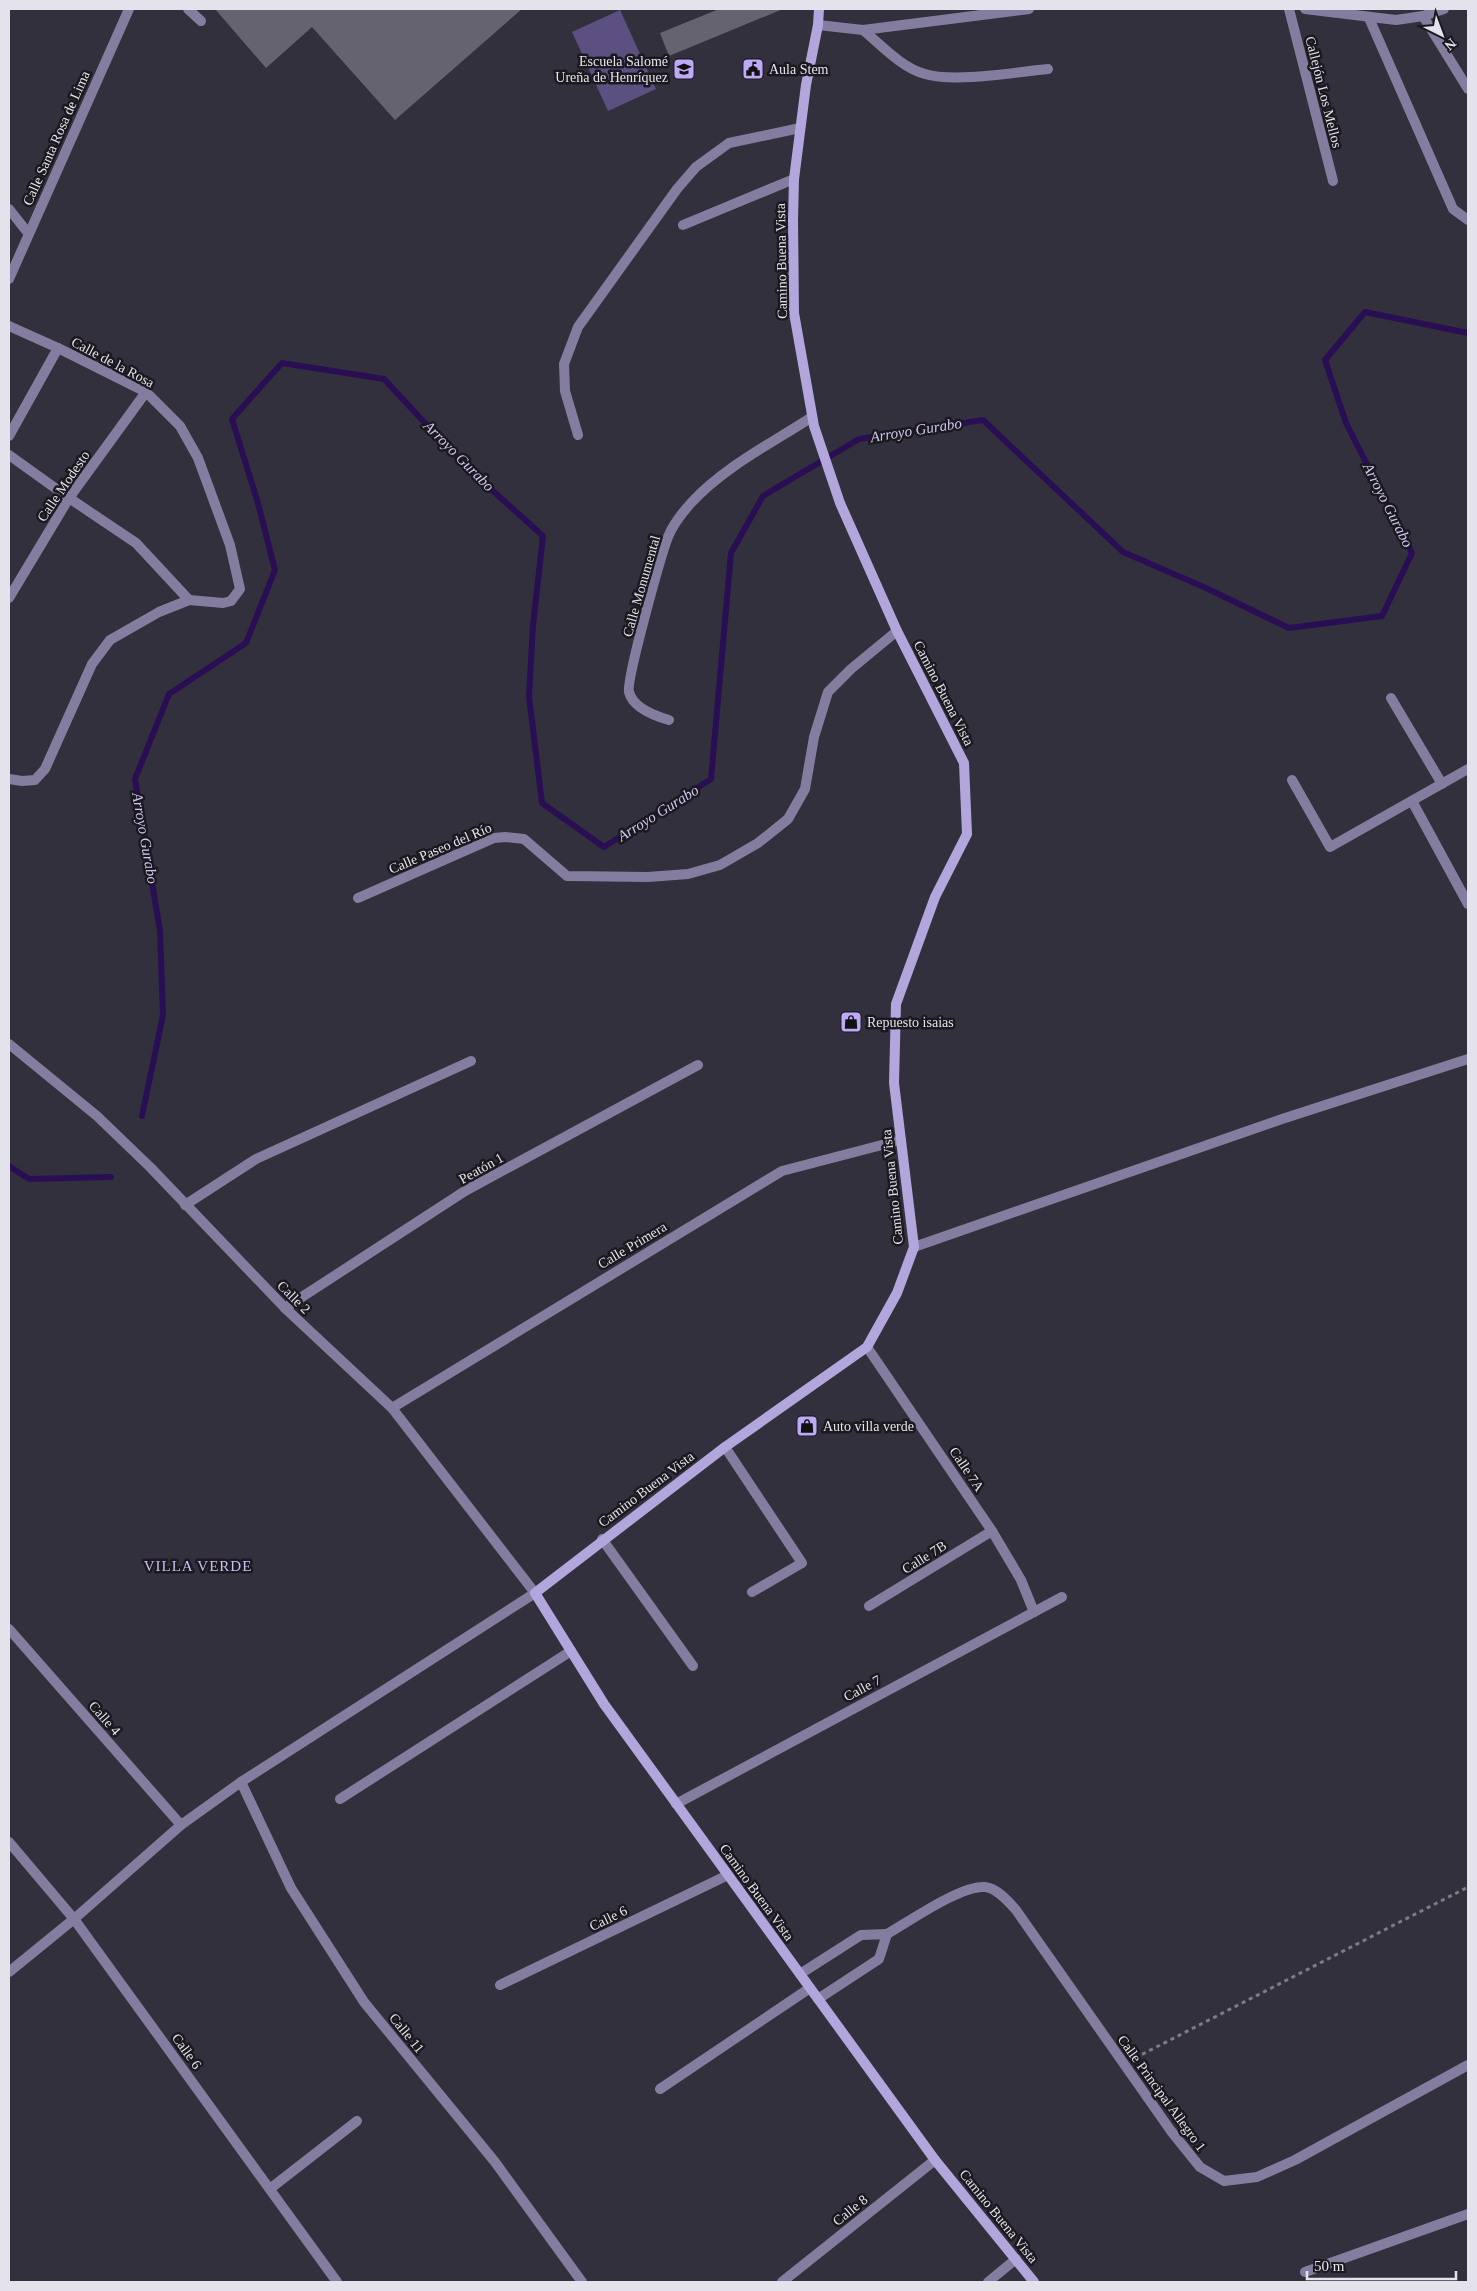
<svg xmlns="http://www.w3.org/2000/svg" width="1477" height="2291" viewBox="0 0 1477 2291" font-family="'Times New Roman',serif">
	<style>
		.green { fill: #5c5080 }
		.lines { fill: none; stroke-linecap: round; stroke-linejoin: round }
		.stream { stroke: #2a0e54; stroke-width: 6 }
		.building { fill: #656370 }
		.path { stroke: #7e7b86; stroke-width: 3; stroke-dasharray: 4 4; stroke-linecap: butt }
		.lane { stroke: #857d9f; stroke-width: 10 }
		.street { stroke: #857d9f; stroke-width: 10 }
		.secondary { stroke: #b3a6dd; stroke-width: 10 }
		.labels { text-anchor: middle; stroke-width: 5; stroke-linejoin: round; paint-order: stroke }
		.poi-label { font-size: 14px; fill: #e4e2ea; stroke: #1b191f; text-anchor: start }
		.street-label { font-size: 14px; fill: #e4e2ea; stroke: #1b191f }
		.water-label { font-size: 15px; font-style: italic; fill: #d0c7f1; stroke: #1b191f }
		.neighbourhood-label { font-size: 15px; letter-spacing: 1px; fill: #cbbdf6; stroke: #1b191f }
	</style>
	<rect width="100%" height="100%" fill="#33303d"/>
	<polygon class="green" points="620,10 656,89 608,111 572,32"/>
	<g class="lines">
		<g class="stream">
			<polyline points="142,1116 163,1015 160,931 135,779 169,694 246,643 275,570 258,503 232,419 282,363 384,379 464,465 543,536 533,625 529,696 542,803 604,847 711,779 731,553 763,496 859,439 983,420 1123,552 1206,588 1289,628 1382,616 1412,553 1346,423 1325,360 1365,312 1468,333"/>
			<polyline points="9,1166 29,1179 111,1177"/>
		</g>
	</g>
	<g class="building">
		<polygon points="215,9 522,9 395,120 312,27 266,68"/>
		<polygon points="719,9 783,9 669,56 660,33"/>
	</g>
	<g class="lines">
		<polyline class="path" points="1135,2058 1468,1887"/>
		<g class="lane">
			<polyline points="188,9 201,21"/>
			<polyline points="1423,16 1468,89"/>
			<polyline points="1369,18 1453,209 1468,220"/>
			<path d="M863 30C881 45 902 68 925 74 955 83 1016 72 1048 69"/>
			<polyline points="578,435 565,391 564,364 578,327 677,189 696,167 729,143 800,128"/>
			<path d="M887 1934C910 1921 961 1885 985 1887 997 1888 1009 1902 1016 1910L1171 2131 1200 2167 1224 2181 1257 2177 1295 2160 1468 2065"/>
			<polyline points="800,1974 861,1935 887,1934 879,1959 818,1999"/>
			<polyline points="660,2089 810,1988"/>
		</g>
		<g class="street">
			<polyline points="1289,9 1333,181"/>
			<polyline points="1305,9 1396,20 1423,16 1444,9"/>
			<polyline points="818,25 863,30 1029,9"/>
			<polyline points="9,209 28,233"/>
			<polyline points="683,225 794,179"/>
			<polyline points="9,279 129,9"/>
			<polyline points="9,326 58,348 146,392 180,426 198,458 230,545 240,589 231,601 223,603 189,600 159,612 110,640 92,664 45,769 35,780 22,781 9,779"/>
			<polyline points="9,436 58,348"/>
			<polyline points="9,455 69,498 136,543 189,600"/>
			<polyline points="9,598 69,498 146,392"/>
			<polyline points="1391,698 1442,784"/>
			<path d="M669 720C655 716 633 708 629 692 626 680 661 555 668 537 673 524 682 513 691 503 724 467 772 443 812 417"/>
			<polyline points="1292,780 1330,847 1468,769"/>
			<polyline points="1412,801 1468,904"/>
			<polyline points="358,898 494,838 505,837 524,839 567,876 648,877 688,874 720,865 758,843 788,819 805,789 814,737 828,692 851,669 897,631"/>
			<polyline points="9,1044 97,1116 151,1168 285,1308 392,1408 535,1593 241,1782 181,1825 74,1919 9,1972"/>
			<polyline points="185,1205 256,1159 471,1061"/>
			<polyline points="914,1247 1282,1119 1468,1059"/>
			<polyline points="285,1308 465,1191 698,1065"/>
			<polyline points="867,1347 992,1531 1021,1580 1034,1612"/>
			<polyline points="392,1408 782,1171 901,1140"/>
			<polyline points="725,1447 802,1563 752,1592"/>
			<polyline points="602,1539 693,1666"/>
			<polyline points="869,1606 992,1531"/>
			<polyline points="9,1629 181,1825"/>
			<polyline points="241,1782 291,1888 364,2002 495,2162 582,2282"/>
			<polyline points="340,1799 571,1651"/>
			<polyline points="676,1804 1062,1597"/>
			<polyline points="9,1842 74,1919 337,2282"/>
			<polyline points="500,1985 728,1875"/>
			<polyline points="271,2188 357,2121"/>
			<polyline points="1305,2272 1468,2214"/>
			<polyline points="782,2282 935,2160"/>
			<polyline points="988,2282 1016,2259"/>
		</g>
		<polyline class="secondary" points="819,9 818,25 806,85 794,179 793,220 794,313 814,426 840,503 897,631 964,763 967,834 935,897 896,1004 894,1083 914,1247 897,1293 867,1347 725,1447 535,1593 604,1704 935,2160 1034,2282"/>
	</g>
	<defs>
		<g id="school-square" transform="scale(1.125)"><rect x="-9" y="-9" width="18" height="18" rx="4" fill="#bda9f5" stroke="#1b191f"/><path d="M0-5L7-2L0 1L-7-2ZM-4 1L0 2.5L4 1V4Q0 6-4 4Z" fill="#111"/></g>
		<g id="civic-square" transform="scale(1.125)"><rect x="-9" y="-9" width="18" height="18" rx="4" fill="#bda9f5" stroke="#1b191f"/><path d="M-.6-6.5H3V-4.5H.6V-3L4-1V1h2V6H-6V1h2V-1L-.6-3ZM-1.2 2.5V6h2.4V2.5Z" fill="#111"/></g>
		<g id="shop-square" transform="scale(1.125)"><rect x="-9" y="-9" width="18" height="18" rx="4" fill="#bda9f5" stroke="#1b191f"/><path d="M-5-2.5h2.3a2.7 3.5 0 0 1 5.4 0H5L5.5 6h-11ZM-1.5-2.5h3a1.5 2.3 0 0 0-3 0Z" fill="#111"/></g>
	</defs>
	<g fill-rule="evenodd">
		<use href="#school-square" x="684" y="69"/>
		<use href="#civic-square" x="753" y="69"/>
		<use href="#shop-square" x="851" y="1022"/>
		<use href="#shop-square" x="807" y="1426"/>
	</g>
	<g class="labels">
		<g class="poi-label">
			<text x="668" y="66" text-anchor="end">Escuela Salomé<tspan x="668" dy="16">Ureña de Henríquez</tspan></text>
			<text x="769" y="74">Aula Stem</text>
			<text x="867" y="1027">Repuesto isaias</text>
			<text x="823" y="1431">Auto villa verde</text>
		</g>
		<g class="street-label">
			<text transform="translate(1324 92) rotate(76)" y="5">Callejón Los Mellos</text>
			<text transform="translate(56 138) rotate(-66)" y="5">Calle Santa Rosa de Lima</text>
			<text transform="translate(781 261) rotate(-91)" y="5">Camino Buena Vista</text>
			<text transform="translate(113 362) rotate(28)" y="5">Calle de la Rosa</text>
			<text transform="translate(63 486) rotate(-56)" y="5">Calle Modesto</text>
			<text transform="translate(641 586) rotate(-74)" y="5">Calle Monumental</text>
			<text transform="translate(944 693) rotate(63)" y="5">Camino Buena Vista</text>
			<text transform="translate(440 848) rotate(-23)" y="5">Calle Paseo del Río</text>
			<text transform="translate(481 1168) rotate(-29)" y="5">Peatón 1</text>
			<text transform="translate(892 1187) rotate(-96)" y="5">Camino Buena Vista</text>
			<text transform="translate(632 1245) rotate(-31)" y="5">Calle Primera</text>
			<text transform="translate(294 1297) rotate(45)" y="5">Calle 2</text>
			<text transform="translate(967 1469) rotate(56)" y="5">Calle 7A</text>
			<text transform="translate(646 1489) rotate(-37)" y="5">Camino Buena Vista</text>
			<text transform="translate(924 1557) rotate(-32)" y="5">Calle 7B</text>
			<text transform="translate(862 1688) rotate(-28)" y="5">Calle 7</text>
			<text transform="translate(105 1718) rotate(49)" y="5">Calle 4</text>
			<text transform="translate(757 1892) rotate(54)" y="5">Camino Buena Vista</text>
			<text transform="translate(608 1918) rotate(-26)" y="5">Calle 6</text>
			<text transform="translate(407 2033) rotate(51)" y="5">Calle 11</text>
			<text transform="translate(187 2051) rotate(54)" y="5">Calle 6</text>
			<text transform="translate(1162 2093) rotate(54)" y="5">Calle Principal Allegro 1</text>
			<text transform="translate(850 2210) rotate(-39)" y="5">Calle 8</text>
			<text transform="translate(999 2216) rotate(51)" y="5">Camino Buena Vista</text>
		</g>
		<g class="water-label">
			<text transform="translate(916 430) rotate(-9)" y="5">Arroyo Gurabo</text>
			<text transform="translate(459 456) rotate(45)" y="5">Arroyo Gurabo</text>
			<text transform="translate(1388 505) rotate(63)" y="5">Arroyo Gurabo</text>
			<text transform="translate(658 813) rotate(-32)" y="5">Arroyo Gurabo</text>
			<text transform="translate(145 838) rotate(80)" y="5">Arroyo Gurabo</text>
		</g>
		<g class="neighbourhood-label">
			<text x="198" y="1571">VILLA VERDE</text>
		</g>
	</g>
	<rect width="1477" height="2291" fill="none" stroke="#e4e2ea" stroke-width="20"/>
	<g transform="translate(1442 35) rotate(138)" stroke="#1b191f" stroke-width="4" paint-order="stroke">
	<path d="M0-4L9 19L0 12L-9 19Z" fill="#e4e2ea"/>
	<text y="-8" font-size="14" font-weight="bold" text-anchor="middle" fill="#e4e2ea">N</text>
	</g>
	<path d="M1307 2271v8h149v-8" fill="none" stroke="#e4e2ea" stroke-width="2.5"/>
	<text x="1314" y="2271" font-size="15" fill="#e4e2ea" stroke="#1b191f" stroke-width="4" paint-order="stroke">50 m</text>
</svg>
